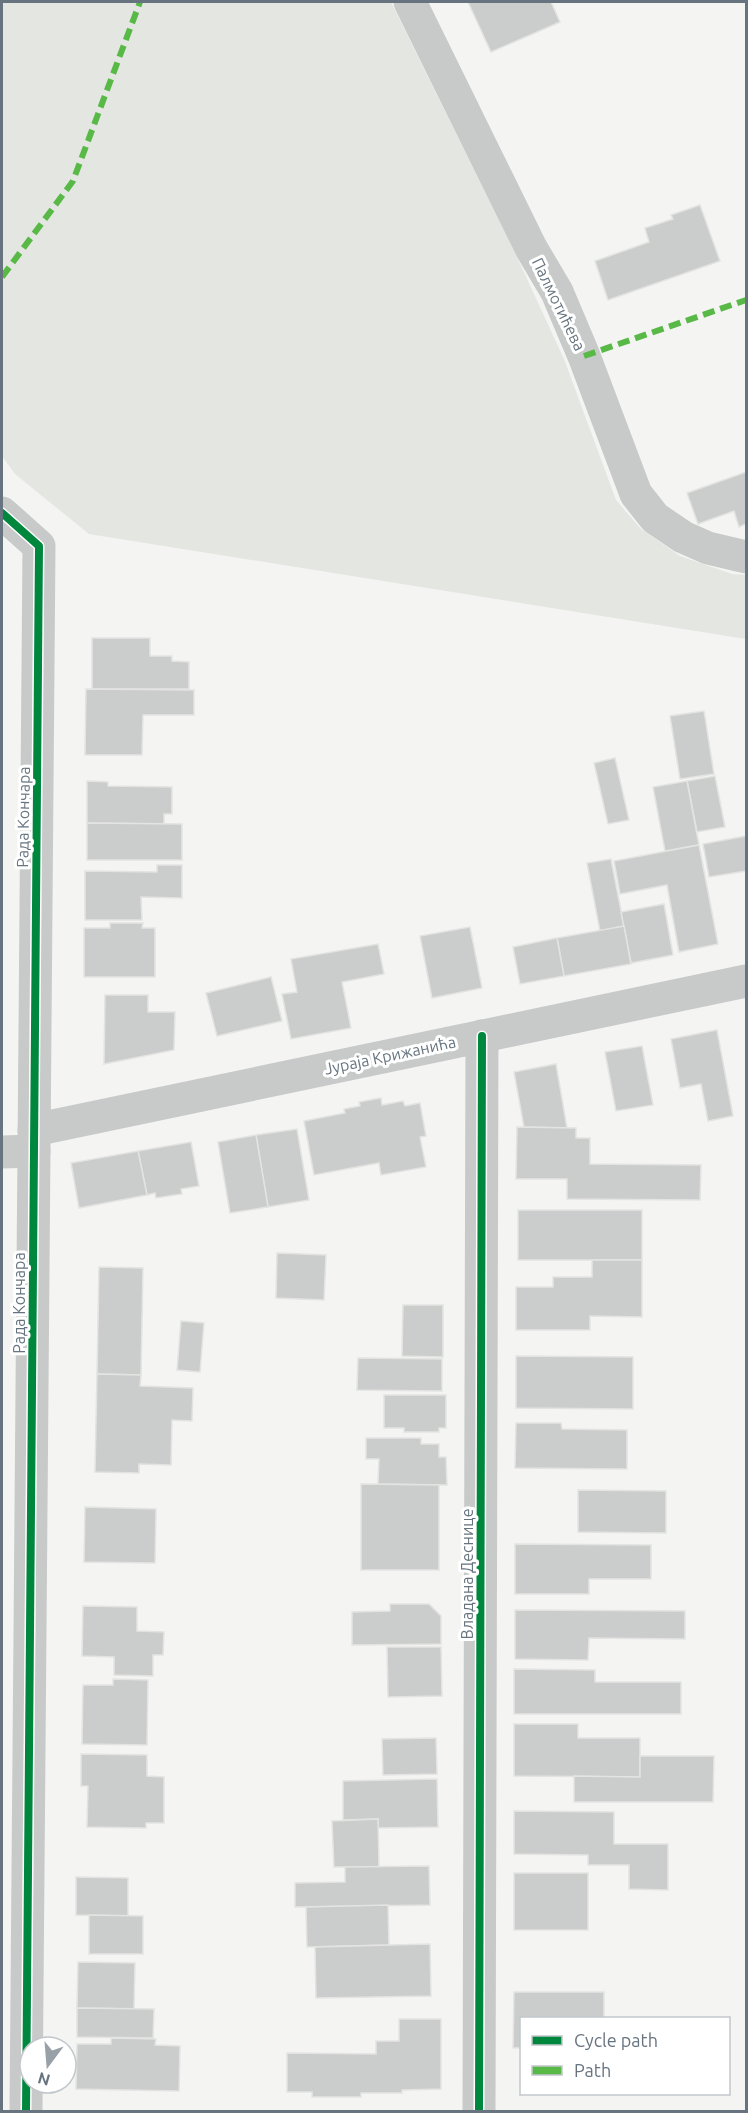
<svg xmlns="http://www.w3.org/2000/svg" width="748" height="2113" viewBox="0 0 748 2113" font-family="Ubuntu,sans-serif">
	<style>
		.green { fill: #e4e6e1 }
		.building { fill: #cbcccc; stroke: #e3e3e2; stroke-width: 1.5 }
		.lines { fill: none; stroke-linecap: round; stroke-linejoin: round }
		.minor { stroke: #c8caca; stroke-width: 33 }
		.quiet { stroke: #58b947; stroke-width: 6; stroke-dasharray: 12 6; stroke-linecap: butt }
		.cycleway-casing { stroke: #fff; stroke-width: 11 }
		.cycleway { stroke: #00873e; stroke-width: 8 }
		.labels { text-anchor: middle; stroke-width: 6; stroke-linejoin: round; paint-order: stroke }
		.street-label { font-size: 16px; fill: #67747f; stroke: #fff }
	</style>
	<rect width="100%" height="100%" fill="#f4f4f3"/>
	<polygon class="green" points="2,2 391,2 516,255 564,359 616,500 641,529 680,556 732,574 746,575 746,639 89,534 15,474 2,456"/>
	<g class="building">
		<polygon points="468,2 551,2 560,22 491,52"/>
		<polygon points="700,205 720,261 608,300 595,261 649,242 645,228 673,219 671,215"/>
		<polygon points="746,472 746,524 739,527 734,511 698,524 687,493"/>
		<polygon points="92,638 150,638 150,656 172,656 172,661 189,662 189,689 92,689"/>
		<polygon points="86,689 194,690 194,715 143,715 142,755 85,755"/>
		<polygon points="704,711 714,774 680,779 670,716"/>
		<polygon points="615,758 629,820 608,824 594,763"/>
		<polygon points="715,776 725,827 697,832 687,781"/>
		<polygon points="87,781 108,782 108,786 172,787 172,814 164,814 164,824 87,823"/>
		<polygon points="687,781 699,845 665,851 653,787"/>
		<polygon points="87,823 182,824 182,860 87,860"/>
		<polygon points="746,836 746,871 709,877 703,844"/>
		<polygon points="699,845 718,944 679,952 667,885 620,894 614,861"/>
		<polygon points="611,859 624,926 600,931 587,863"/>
		<polygon points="157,865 182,865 182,898 141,897 142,920 85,920 85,871 157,872"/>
		<polygon points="664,904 673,955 631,963 621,912"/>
		<polygon points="110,923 143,923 142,928 155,928 155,977 84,977 84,928 110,928"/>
		<polygon points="624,926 631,964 564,976 557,938"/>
		<polygon points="470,927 482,988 432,998 420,936"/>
		<polygon points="557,938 564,976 520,984 513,947"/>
		<polygon points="378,944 384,974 342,982 351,1028 291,1039 282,994 297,992 291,959"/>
		<polygon points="271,977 282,1021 217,1036 206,993"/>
		<polygon points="105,995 148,995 148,1012 175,1012 174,1050 104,1064"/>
		<polygon points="717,1030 733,1116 708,1121 701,1084 680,1088 671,1039"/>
		<polygon points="642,1046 653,1105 616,1111 605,1052"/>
		<polygon points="556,1064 567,1128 524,1127 514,1072"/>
		<polygon points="381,1098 382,1105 403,1101 405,1106 420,1103 426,1136 420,1137 426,1167 381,1175 379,1163 314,1175 304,1121 345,1113 344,1109 360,1106 359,1102"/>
		<polygon points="517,1127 576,1128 576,1138 590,1138 590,1164 701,1165 700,1200 567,1199 567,1179 516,1179"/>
		<polygon points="297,1129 309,1200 268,1207 256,1135"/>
		<polygon points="256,1135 268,1207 230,1213 218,1142"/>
		<polygon points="191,1142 199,1186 181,1189 182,1194 156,1198 155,1193 147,1195 138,1151"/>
		<polygon points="138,1151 147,1195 79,1208 71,1163"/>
		<rect x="518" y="1210" width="124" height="50"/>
		<polygon points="277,1253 326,1255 324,1300 276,1298"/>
		<polygon points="592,1260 642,1260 642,1317 590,1316 590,1330 516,1330 516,1287 553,1287 553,1277 592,1277"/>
		<polygon points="99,1267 143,1268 141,1375 97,1374"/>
		<polygon points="403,1305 443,1305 443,1357 402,1356"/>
		<polygon points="181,1321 204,1323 200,1372 177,1370"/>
		<polygon points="516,1356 633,1357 633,1409 516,1408"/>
		<polygon points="358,1358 442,1359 442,1391 357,1390"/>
		<polygon points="97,1374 141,1375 140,1386 193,1388 192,1421 172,1420 171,1465 139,1464 139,1473 95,1472"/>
		<polygon points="384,1395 446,1395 446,1428 439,1428 439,1432 404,1432 404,1428 384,1428"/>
		<polygon points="516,1423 561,1423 562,1429 627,1430 627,1469 515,1468"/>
		<polygon points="366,1438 421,1438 421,1444 439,1444 439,1457 446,1457 447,1485 378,1484 379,1459 366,1459"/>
		<polygon points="361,1484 439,1485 439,1570 361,1570"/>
		<polygon points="578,1490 666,1491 666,1533 578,1532"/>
		<polygon points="85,1507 156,1509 155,1563 84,1562"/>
		<polygon points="515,1544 651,1545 651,1579 589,1579 589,1594 515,1594"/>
		<polygon points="390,1604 429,1604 441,1616 441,1644 352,1645 352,1612 390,1611"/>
		<polygon points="83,1606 137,1607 137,1631 164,1632 163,1655 153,1655 153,1676 114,1675 114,1657 82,1656"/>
		<polygon points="515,1610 685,1611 685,1639 589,1638 588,1660 515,1659"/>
		<polygon points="387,1647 441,1647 442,1696 388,1697"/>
		<polygon points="514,1669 595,1670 595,1682 681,1682 681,1714 514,1714"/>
		<polygon points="113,1679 148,1680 147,1745 82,1744 83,1685 113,1685"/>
		<polygon points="514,1724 578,1724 578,1738 640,1738 640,1777 514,1776"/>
		<polygon points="436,1738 437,1774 383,1775 382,1739"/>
		<polygon points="81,1754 147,1755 147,1776 164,1777 164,1823 146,1823 146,1828 87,1827 88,1786 81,1786"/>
		<polygon points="640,1756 714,1756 713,1802 574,1802 574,1776 640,1777"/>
		<polygon points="437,1779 438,1827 378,1828 378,1819 343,1820 343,1781"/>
		<polygon points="514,1811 614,1812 614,1844 668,1844 668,1890 629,1889 629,1865 588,1865 588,1855 514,1854"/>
		<polygon points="378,1819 379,1867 334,1867 332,1821"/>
		<polygon points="429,1866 430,1905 295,1907 295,1883 345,1882 345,1867"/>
		<rect x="514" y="1873" width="74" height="57"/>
		<polygon points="76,1877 128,1878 128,1916 76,1915"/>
		<polygon points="388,1905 389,1945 307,1947 306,1907"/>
		<polygon points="89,1915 143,1916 143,1954 89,1954"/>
		<polygon points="430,1944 431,1996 316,1998 315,1947"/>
		<polygon points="78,1962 135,1963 134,2009 77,2008"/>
		<polygon points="514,1992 604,1992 604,2018 522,2018 522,2048 513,2048"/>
		<polygon points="77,2008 154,2009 153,2038 77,2037"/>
		<polygon points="399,2019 441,2019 441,2089 402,2090 402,2093 361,2093 361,2097 312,2097 312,2092 287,2092 287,2053 376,2054 376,2041 399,2041"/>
		<polygon points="111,2038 156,2039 155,2045 180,2046 179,2091 76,2089 77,2044 111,2044"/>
	</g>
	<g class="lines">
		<g class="minor">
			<polyline points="410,2 531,248 557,292 584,356 636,494 655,518 683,537 708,548 746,557"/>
			<polyline points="2,513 39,546 26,2112"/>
			<polyline points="34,1130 746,981"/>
			<polyline points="2,1152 34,1151"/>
			<polyline points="479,2112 482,1036"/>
		</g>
		<g class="quiet">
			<polyline points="2,277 73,181 140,2"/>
			<polyline points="584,356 746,300"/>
		</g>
		<g class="cycleway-casing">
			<g id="cycleway">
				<polyline points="2,513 39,546 26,2112"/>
				<polyline points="479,2112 482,1036"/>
			</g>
		</g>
		<use href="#cycleway" class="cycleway"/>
	</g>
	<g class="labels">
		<g class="street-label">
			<text transform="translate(559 304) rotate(64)" y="6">Палмотићева</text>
			<text transform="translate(23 817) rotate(-89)" y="6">Рада Кончара</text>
			<text transform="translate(390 1055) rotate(-12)" y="6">Јураја Крижанића</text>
			<text transform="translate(19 1303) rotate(-90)" y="6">Рада Кончара</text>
			<text transform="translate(467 1574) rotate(-90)" y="6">Владана Деснице</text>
		</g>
	</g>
	<rect width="748" height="2113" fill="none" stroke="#67747f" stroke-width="6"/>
	<rect x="520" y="2017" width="210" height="78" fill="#ffffff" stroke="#c2c7cc" stroke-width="1.5"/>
	<rect x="532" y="2036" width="30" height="9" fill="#00873e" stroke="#c2c7cc" stroke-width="1.5"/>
	<text x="574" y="2047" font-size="18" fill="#67747f">Cycle path</text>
	<rect x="532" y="2066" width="30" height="9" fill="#58b947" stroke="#c2c7cc" stroke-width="1.5"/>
	<text x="574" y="2077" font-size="18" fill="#67747f">Path</text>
	<g transform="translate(48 2065) rotate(196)"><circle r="28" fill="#ffffff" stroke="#c2c7cc" stroke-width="1.5"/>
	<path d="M0-4.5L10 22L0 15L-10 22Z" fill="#98a1a8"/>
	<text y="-9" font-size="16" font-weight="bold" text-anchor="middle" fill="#67747f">N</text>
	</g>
</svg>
